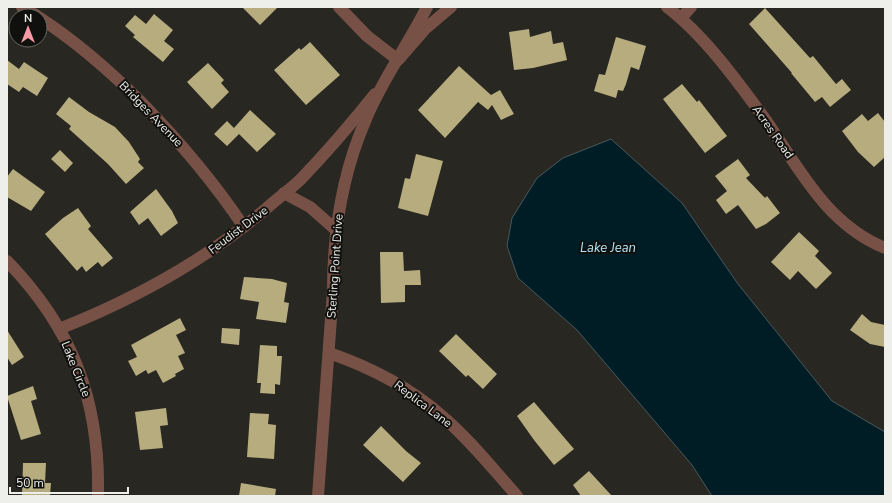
<svg xmlns="http://www.w3.org/2000/svg" width="892" height="503" viewBox="0 0 892 503" font-family="'Nunito Sans',sans-serif">
	<style>
		.water { fill: #001c24; stroke: #475b5f }
		.building { fill: #b6ac7e }
		.lines { fill: none; stroke-linecap: round; stroke-linejoin: round }
		.minor { stroke: #785146; stroke-width: 12 }
		.tertiary { stroke: #785146; stroke-width: 12 }
		.labels { text-anchor: middle; stroke-width: 4; stroke-linejoin: round; paint-order: stroke }
		.street-label { font-size: 12px; fill: #eeeeea; stroke: #10100e }
		.water-label { font-size: 13px; font-style: italic; fill: #b5e7f8; stroke: #10100e }
	</style>
	<rect width="100%" height="100%" fill="#282722"/>
	<polygon class="water" points="611,139 682,203 738,284 832,401 885,432 885,496 712,496 692,465 577,330 518,278 507,246 512,218 537,178 563,158"/>
	<g class="building">
		<polygon points="242,7 278,7 260,25"/>
		<polygon points="765,8 810,58 813,56 836,84 842,79 851,90 830,107 822,97 815,102 791,73 792,73 749,24"/>
		<polygon points="154,14 173,30 164,41 174,49 163,62 133,37 135,35 125,26 135,15 146,24"/>
		<polygon points="529,29 530,37 551,31 553,44 563,42 567,60 533,68 514,70 509,32"/>
		<polygon points="616,37 646,46 639,70 631,67 626,84 623,91 618,90 616,98 594,91 599,74 605,75"/>
		<polygon points="310,42 340,75 306,105 274,70 299,48 301,50"/>
		<polygon points="7,60 19,69 24,62 48,78 37,96 23,87 19,92 7,84"/>
		<polygon points="208,63 224,80 221,83 229,92 212,109 187,82"/>
		<polygon points="459,66 491,95 500,90 514,114 501,120 492,105 488,110 478,102 445,138 418,110"/>
		<polygon points="682,84 697,102 699,100 727,136 705,153 663,99"/>
		<polygon points="69,97 89,112 115,127 129,142 140,159 138,162 144,168 126,184 108,164 69,129 71,126 56,114"/>
		<polygon points="250,110 276,134 257,152 239,134 227,146 214,134 227,121 234,128"/>
		<polygon points="878,113 885,122 885,157 874,167 858,152 842,131 862,114 868,121"/>
		<polygon points="60,150 73,163 65,172 51,159"/>
		<polygon points="416,154 443,161 428,216 398,208 405,178 410,179"/>
		<polygon points="738,159 750,175 746,178 765,198 767,196 780,213 766,224 756,229 738,205 726,214 716,200 727,191 715,176"/>
		<polygon points="13,169 45,192 31,211 7,197 7,177"/>
		<polygon points="156,189 172,211 178,223 161,236 148,218 139,225 130,212"/>
		<polygon points="78,208 91,226 88,229 113,258 102,267 98,262 86,272 82,266 77,271 45,234 63,218"/>
		<polygon points="799,232 819,251 815,256 832,273 816,289 798,271 790,280 771,262"/>
		<polygon points="380,252 403,252 404,271 420,270 421,285 405,285 405,302 381,303"/>
		<polygon points="244,277 272,279 287,283 284,302 289,303 286,323 256,319 259,302 240,299"/>
		<polygon points="862,314 871,322 885,325 885,347 870,344 850,330"/>
		<polygon points="180,318 186,330 176,335 185,353 178,356 184,369 175,374 176,376 163,383 156,370 148,374 146,370 136,376 128,361 137,357 131,345"/>
		<polygon points="222,328 240,329 239,345 221,343"/>
		<polygon points="7,330 24,357 12,365 7,357"/>
		<polygon points="456,334 497,374 483,389 468,375 466,377 439,351"/>
		<polygon points="260,345 277,346 277,356 282,356 280,385 275,384 275,394 260,393 261,383 257,383"/>
		<polygon points="33,386 37,399 31,401 41,434 21,440 7,396"/>
		<polygon points="534,402 574,449 554,465 534,440 517,416"/>
		<polygon points="166,408 168,425 160,426 163,448 140,450 135,412"/>
		<polygon points="250,413 269,414 268,424 276,425 274,459 247,457"/>
		<polygon points="381,426 406,451 421,463 403,482 363,445"/>
		<polygon points="23,463 46,463 45,483 51,483 50,496 22,496"/>
		<polygon points="589,471 612,496 581,496 573,485"/>
		<polygon points="241,483 276,489 275,496 239,496"/>
	</g>
	<g class="lines">
		<g class="minor">
			<polyline points="22,7 37,16"/>
			<polyline points="339,7 367,36 398,60 425,29 451,7"/>
			<path d="M667 7C704 35 738 82 765 119 799 168 826 224 885 248"/>
			<path d="M40 18C78 43 111 72 142 103 181 143 213 181 244 227"/>
			<polyline points="681,18 691,7"/>
			<path d="M7 261C73 329 100 401 98 496"/>
			<path d="M59 329C135 299 206 260 268 207 279 197 291 189 301 179 327 152 351 124 375 94"/>
			<path d="M329 353C370 367 409 387 442 416 470 440 493 469 517 496"/>
		</g>
		<g class="tertiary">
			<polyline points="284,193 310,207 336,230"/>
			<path d="M318 496 333 291C333 232 342 174 366 119 382 80 408 45 427 7"/>
		</g>
	</g>
	<g class="labels">
		<g class="street-label">
			<text transform="translate(151 114) rotate(46)" y="4">Bridges Avenue</text>
			<text transform="translate(773 132) rotate(55)" y="4">Acres Road</text>
			<text transform="translate(238 230) rotate(-37)" y="4">Feudist Drive</text>
			<text transform="translate(335 266) rotate(-86)" y="4">Sterling Point Drive</text>
			<text transform="translate(76 369) rotate(68)" y="4">Lake Circle</text>
			<text transform="translate(423 404) rotate(37)" y="4">Replica Lane</text>
		</g>
		<g class="water-label">
			<text x="608" y="252">Lake Jean</text>
		</g>
	</g>
	<rect width="892" height="503" fill="none" stroke="#eeeeea" stroke-width="16"/>
	<g transform="translate(28 28)"><circle r="19" fill="#10100e" stroke="#696966"/>
	<path d="M0-3L7 15L0 10L-7 15Z" fill="#f49aa5"/>
	<text y="-6" font-size="11" font-weight="bold" text-anchor="middle" fill="#eeeeea">N</text>
	</g>
	<path d="M10 487v6h118v-6" fill="none" stroke="#eeeeea" stroke-width="2"/>
	<text x="16" y="487" font-size="12" fill="#eeeeea" stroke="#10100e" stroke-width="3" paint-order="stroke">50 m</text>
</svg>
